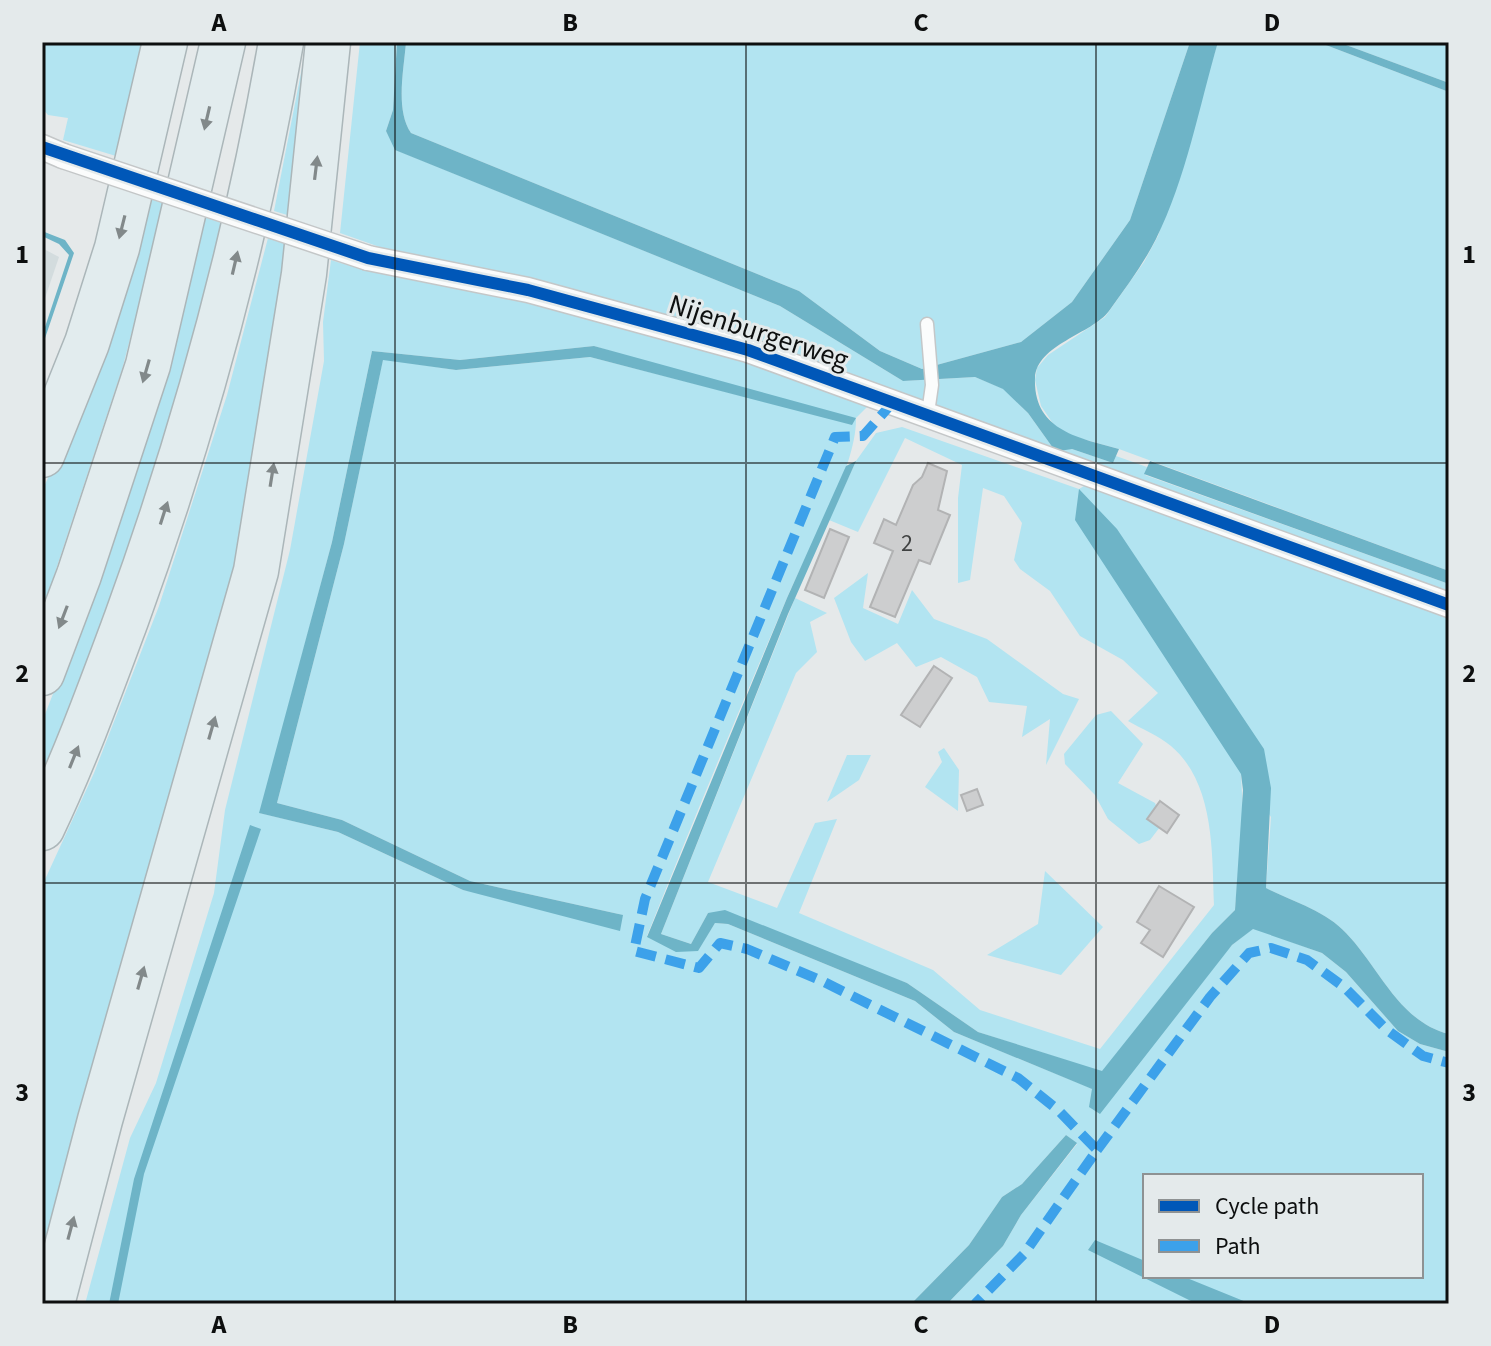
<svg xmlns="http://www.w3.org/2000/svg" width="1491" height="1346" viewBox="0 0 1491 1346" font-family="'Source Sans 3',sans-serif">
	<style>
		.built { fill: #d3dcde }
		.green { fill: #b2e4f1; fill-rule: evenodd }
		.water { fill: #6eb4c7 }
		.building { fill: #cdcecf; stroke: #b2b3b4; stroke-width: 2 }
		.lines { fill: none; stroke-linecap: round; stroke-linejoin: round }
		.service-casing { stroke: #c4c7c8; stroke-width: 15 }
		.minor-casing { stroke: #c4c7c8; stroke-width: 27 }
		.motorway-casing { stroke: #abb6b9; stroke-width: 47 }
		.service { stroke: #fbfcfc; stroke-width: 12 }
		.minor { stroke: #fbfcfc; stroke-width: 24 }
		.motorway { stroke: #e2ecee; stroke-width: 44 }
		.minor-bridge-casing { stroke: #c4c7c8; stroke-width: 27; stroke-linecap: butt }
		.minor-bridge { stroke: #fbfcfc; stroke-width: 24 }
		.quiet { stroke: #3ca1ea; stroke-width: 10; stroke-dasharray: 20 10; stroke-linecap: butt }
		.cycleway-casing { stroke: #e4eaeb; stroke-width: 17 }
		.cycleway { stroke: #0057b8; stroke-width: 12 }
		.oneway { fill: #82898a }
		.grid { fill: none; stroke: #0d0f0f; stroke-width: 2; stroke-opacity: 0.55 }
		.labels { text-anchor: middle; stroke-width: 6; stroke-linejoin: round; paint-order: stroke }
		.number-label { font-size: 24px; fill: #404242 }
		.street-label { font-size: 28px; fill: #0d0f0f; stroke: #e4eaeb }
		.neatline { fill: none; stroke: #0d0f0f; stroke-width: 3 }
		.grid-label { font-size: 26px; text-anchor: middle; font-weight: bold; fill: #0d0f0f }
	</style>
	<rect width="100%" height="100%" fill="#e5e9ea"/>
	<polygon class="built" points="42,248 59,257 42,307"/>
	<g class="green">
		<polygon points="42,42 142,42 116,156 63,140 68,118 48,115 42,108"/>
		<polygon points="307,42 297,218 274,211"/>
		<polygon points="360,42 397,42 393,110 386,131 396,150 780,306 903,381 975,377 1004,389 1028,413 1053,448 1072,449 1113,463 1116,456 1147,467 1145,475 1449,584 1449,604 929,408 920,399 818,363 391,251 340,233"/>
		<path d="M406 42H1190L1130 220 1072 302 1021 342 922 369 880 351 799 291 411 133C395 110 404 69 406 42Z"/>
		<polygon points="1218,42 1318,42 1449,92 1449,571 1119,449 1061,433 1054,425 1041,406 1035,380 1037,368 1048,355 1105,317 1144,262 1158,236"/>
		<polygon points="1338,42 1449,42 1449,83"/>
		<polygon points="143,196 165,204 123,366 42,612 42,491 62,447"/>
		<polygon points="204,217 228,225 167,450 42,786 42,722 88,604"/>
		<polygon points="268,238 293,247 250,513 42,1287 42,886 94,773 159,606 227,395"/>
		<path d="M331 260C385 278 442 279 498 292 625 320 748 362 872 402L856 418C857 468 807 550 787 598 739 710 692 823 647 936L697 951 715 923 728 924 915 1001 954 1032 1093 1089 1232 945 1253 928 1322 953 1346 972 1398 1031 1420 1044 1449 1052V1304H947L1003 1246 1021 1215 1077 1144 1066 1135 1022 1184 1002 1197 969 1245 911 1304H85L130 1138 156 1083 214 893 225 810 290 550 324 361 323 322ZM594 346 852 424 590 357 456 370 383 359 344 544 277 803 342 820 470 881 623 915 463 890 338 832 260 813 332 542 372 351 460 360ZM1145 1176H1421V1276H1145Z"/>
		<path d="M902 427 1079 489 1089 483 1449 614V1034C1399 1022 1379 967 1346 933 1326 911 1292 901 1266 888L1271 817 1241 774 1243 814 1235 910 1212 933 1102 1072 978 1032 907 983 708 913 691 944 661 934 795 598 827 613 810 622 817 652 796 673 708 882 777 908 815 823 837 819 799 913 933 970 980 1010 1100 1049 1214 905C1212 854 1215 783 1171 746 1159 736 1142 729 1128 721L1158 693 1123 660 1080 636 1050 591 1020 569 1014 560 1022 523 1004 496 983 488 970 580 958 583V498L962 465 905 438 858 532 829 520 856 461 876 433Z"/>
		<polygon points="868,573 863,608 898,624 912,590 934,619 987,639 1063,694 1079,699 1046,765 1050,719 1022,737 1027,706 989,702 977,677 941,657 916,667 897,643 865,661 851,642 834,598"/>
		<polygon points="1111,711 1143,744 1118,783 1155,803 1163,823 1150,840 1139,844 1108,819 1095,795 1065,764 1064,754 1096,715"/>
		<polygon points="944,748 959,770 958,811 925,787 942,762 938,752"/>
		<polygon points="847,755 871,755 859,780 827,802"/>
		<polygon points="1045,871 1103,927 1061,975 987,955 1038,924"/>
	</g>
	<g class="water">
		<path d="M397 42H406C404 69 395 110 411 133L799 291 880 351 922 369 1021 342 1072 302 1130 220 1190 42H1218C1199 107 1186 179 1156 239 1143 265 1126 287 1109 311 1092 334 1037 344 1035 378 1033 431 1080 438 1119 449L1113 463 1072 449 1059 451 1053 448 1028 413 1003 389 975 377 903 381 780 306 395 150 386 131 393 110Z"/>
		<polygon points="1318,42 1338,42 1449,83 1449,92"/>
		<polygon points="42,231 65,240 74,253 42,347 42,336 69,255 59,244 42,236"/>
		<polygon points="594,346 856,418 852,425 590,357 456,370 383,360 344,544 277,803 342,820 470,881 623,915 620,931 463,890 338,832 259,813 332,542 372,351 460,360"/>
		<path d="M856 461 788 614 661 934 691 944 708 913 725 910 907 983 978 1032 1102 1071 1212 933 1235 910 1243 790 1241 774 1075 520 1079 489 1117 529 1264 749 1271 788 1266 888C1292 901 1326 911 1346 933 1379 967 1399 1022 1449 1034V1052L1420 1044 1398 1031 1346 972 1322 953 1253 929 1232 945 1100 1114 1089 1107 1092 1089 954 1032 915 1001 728 924 715 923 698 951 676 952 647 937 787 598 846 466Z"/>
		<polygon points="1150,461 1449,571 1449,584 1144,474"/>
		<polygon points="250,825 261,829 144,1174 118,1304 109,1304 134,1179"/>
		<polygon points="1066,1135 1077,1143 1021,1215 1003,1246 947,1304 911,1304 969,1245 1002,1197 1022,1184"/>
		<polygon points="1095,1240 1145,1261 1145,1276 1182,1276 1251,1304 1197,1304 1088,1250"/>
	</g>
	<g class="building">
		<polygon points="928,463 947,471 938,510 950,515 930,564 919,560 895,617 870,607 893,551 874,543 884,519 896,525 913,485 922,477"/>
		<polygon points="830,529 849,537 824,598 805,590"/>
		<polygon points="934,666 952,678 920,727 901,715"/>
		<polygon points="977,789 983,805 967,811 961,795"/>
		<polygon points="1160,801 1179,815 1167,833 1147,819"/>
		<polygon points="1159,886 1194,907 1163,957 1141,943 1150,930 1137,922"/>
	</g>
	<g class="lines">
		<g class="service-casing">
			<polyline id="service" points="927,324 932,385 928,413"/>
		</g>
		<g class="minor-casing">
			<g id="minor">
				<polyline points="42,147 63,156"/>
				<polyline points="368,258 528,290 748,350 1449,605"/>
			</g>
		</g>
		<g class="motorway-casing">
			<g id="motorway">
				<polyline points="42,455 87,343 117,248 165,42"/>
				<polyline points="42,673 79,575 148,365 223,42"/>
				<path d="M42 828C74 761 100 690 126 620 194 433 247 239 281 42"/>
				<polyline points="52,1304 100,1120 256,571 304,274 328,42"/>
			</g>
		</g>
		<use href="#service" class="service"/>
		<use href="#minor" class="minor"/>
		<use href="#motorway" class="motorway"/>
		<g class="minor-bridge-casing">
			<polyline id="minor-bridge" points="63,156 368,258"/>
		</g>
		<use href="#minor-bridge" class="minor-bridge"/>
		<g class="quiet">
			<polyline points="894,401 863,436 835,437 645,899 634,951 699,968 720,943 747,949 822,981 1018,1078 1058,1110 1097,1150 1024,1254 975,1304"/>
			<polyline points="1097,1150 1210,997 1249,953 1271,948 1307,960 1344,987 1387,1030 1423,1056 1449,1063"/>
		</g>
		<g class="cycleway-casing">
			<polyline id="cycleway" points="42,147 368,258 528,290 748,350 1449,605"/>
		</g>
		<use href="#cycleway" class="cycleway"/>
	</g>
	<defs><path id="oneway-solid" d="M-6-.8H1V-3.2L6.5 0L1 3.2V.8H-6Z" transform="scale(2)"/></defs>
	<g class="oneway">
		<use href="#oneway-solid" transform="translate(207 118) rotate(103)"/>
		<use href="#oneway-solid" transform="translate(316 168) rotate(-83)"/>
		<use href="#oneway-solid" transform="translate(122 227) rotate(104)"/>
		<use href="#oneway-solid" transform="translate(235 263) rotate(-77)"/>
		<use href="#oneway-solid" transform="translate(146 371) rotate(106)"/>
		<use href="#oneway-solid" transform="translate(272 475) rotate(-81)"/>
		<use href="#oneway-solid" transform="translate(164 513) rotate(-72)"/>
		<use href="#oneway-solid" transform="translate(63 617) rotate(111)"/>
		<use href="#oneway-solid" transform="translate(212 728) rotate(-74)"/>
		<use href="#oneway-solid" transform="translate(74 757) rotate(-68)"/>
		<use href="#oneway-solid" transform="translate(141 978) rotate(-74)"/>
		<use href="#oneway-solid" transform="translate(71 1228) rotate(-75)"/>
	</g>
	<path class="grid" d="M395 42V1304M746 42V1304M1096 42V1304M42 463H1449M42 883H1449"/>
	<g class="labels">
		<g class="number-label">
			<text x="907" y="551">2</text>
		</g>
		<g class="street-label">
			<text transform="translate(759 331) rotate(18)" y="10">Nijenburgerweg</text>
		</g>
	</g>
	<rect width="1491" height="1346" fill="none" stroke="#e4eaeb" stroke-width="88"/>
	<rect x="1143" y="1174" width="280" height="104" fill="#e4eaeb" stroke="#8e9293" stroke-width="2"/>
	<rect x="1159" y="1200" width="40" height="12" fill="#0057b8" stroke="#8e9293" stroke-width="2"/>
	<text x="1215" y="1214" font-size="24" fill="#0d0f0f">Cycle path</text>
	<rect x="1159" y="1240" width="40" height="12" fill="#3ca1ea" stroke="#8e9293" stroke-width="2"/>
	<text x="1215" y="1254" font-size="24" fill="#0d0f0f">Path</text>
	<rect x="44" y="44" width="1403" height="1258" class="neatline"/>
	<g class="grid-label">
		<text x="219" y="31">A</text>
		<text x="570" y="31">B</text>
		<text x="921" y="31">C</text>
		<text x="1272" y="31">D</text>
		<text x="22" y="263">1</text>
		<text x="1469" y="263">1</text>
		<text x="22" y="682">2</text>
		<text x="1469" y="682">2</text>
		<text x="22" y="1101">3</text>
		<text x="1469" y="1101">3</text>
		<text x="219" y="1333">A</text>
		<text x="570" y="1333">B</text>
		<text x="921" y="1333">C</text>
		<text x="1272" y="1333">D</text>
	</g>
</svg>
